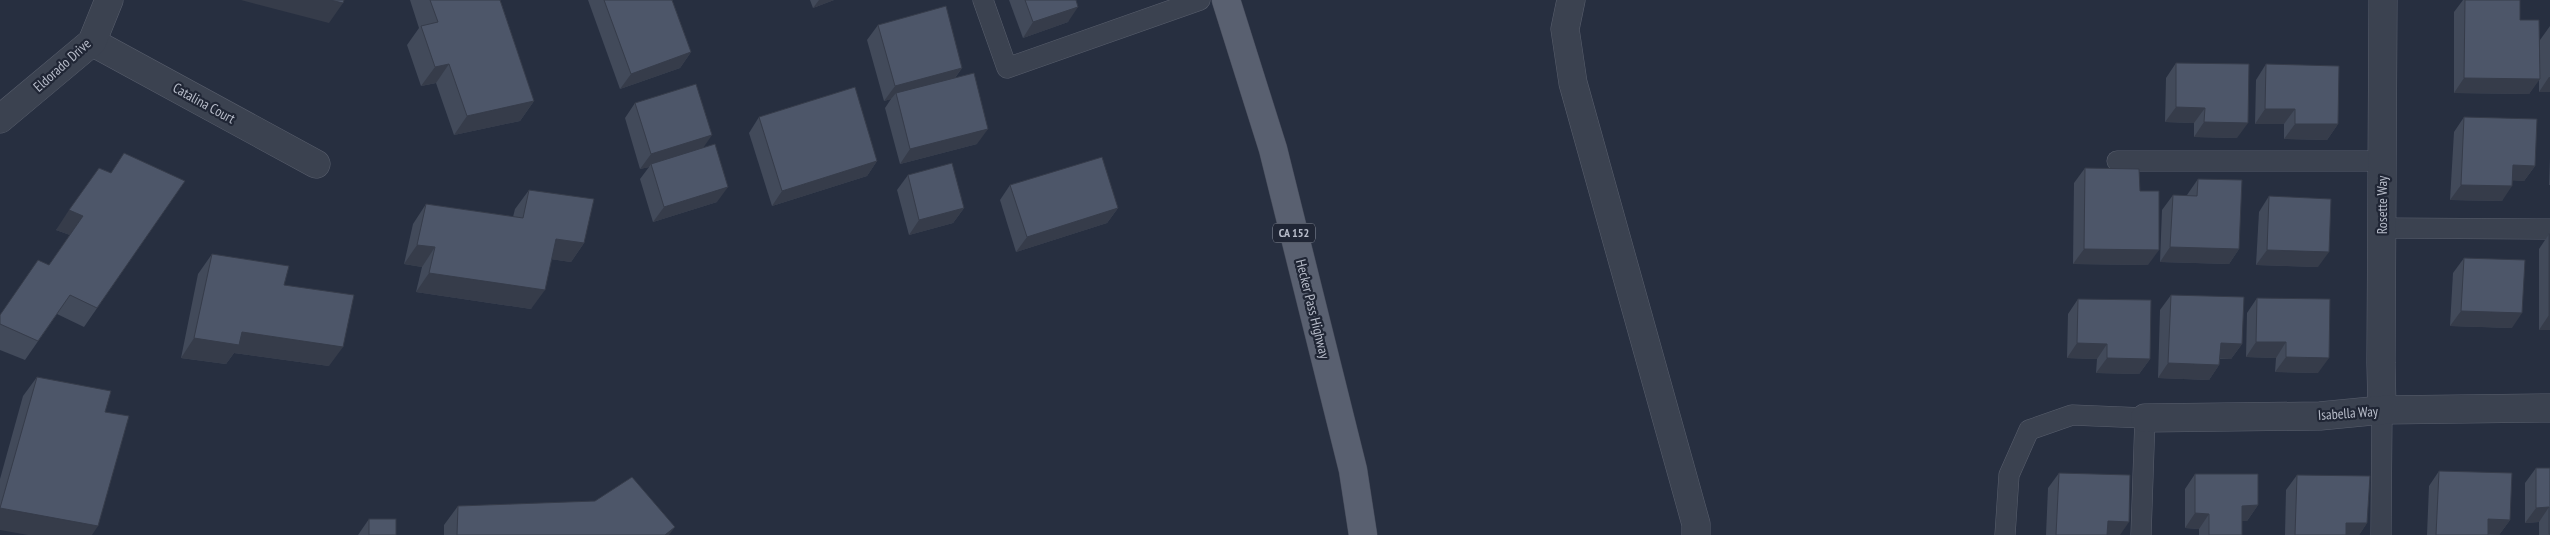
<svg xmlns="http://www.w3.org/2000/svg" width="2550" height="535" viewBox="0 0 2550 535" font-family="'PT Sans Narrow',sans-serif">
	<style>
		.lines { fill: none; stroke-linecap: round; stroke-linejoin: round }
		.service-casing { stroke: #595f6d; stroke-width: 21 }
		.minor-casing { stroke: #595f6d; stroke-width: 29 }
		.primary-casing { stroke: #454a59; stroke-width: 29 }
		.service { stroke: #3b4250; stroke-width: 20 }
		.minor { stroke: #3b4250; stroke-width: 28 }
		.primary { stroke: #596070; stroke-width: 28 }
		.wall { fill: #424a5a }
		.shaded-wall { fill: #363c4a }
		.building { fill: #4d5669; stroke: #363c4a }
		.labels { text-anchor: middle; stroke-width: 4.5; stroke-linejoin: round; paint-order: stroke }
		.shield { fill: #202635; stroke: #8a909d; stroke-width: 1 }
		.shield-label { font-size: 12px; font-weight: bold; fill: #b8bdca }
		.street-label { font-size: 14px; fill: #b8bdca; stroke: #202635 }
	</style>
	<rect width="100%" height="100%" fill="#272f40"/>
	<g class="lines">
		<g class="service-casing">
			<g id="service">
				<polyline points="983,0 1007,68 1200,0"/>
				<polyline points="2117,161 2382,161"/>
				<polyline points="2382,228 2550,229"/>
				<polyline points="2005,535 2009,475 2029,430 2072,415 2145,418 2141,535"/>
				<polyline points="2381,535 2382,410"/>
			</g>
		</g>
		<g class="minor-casing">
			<g id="minor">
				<polyline points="1571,0 1565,29 1573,83 1696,524 1696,535"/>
				<polyline points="92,42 316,164"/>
				<polyline points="0,119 92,42 109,0"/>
				<polyline points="2382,410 2381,363 2383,0"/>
				<polyline points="2145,418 2320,416 2382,410 2550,408"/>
			</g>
		</g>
		<g class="primary-casing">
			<polyline id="primary" points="1226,0 1273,149 1353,470 1363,535"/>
		</g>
		<use href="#service" class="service"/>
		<use href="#minor" class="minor"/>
		<use href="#primary" class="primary"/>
	</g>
	<g class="wall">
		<polygon points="410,0 500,0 534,101 520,121 454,135 436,83 421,86 407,45 419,28"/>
		<polygon points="588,0 672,0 691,52 680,68 620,89"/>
		<polygon points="810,0 834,0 813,8"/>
		<polygon points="1009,0 1076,0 1068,22 1023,38"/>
		<polygon points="2463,0 2520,0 2520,20 2540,65 2540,40 2550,26 2550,92 2539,92 2539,79 2529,94 2454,93 2454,12"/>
		<polygon points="878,25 962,68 955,78 977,144 900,164 885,108 891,99 884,101 867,40"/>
		<polygon points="2176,63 2237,138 2194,137 2194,123 2165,122 2166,78"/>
		<polygon points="2266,64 2338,124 2327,140 2284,139 2284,124 2255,124 2256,80"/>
		<polygon points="635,103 703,148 717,202 653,222 640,179 649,167 640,169 625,118"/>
		<polygon points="759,117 877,161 867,176 772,206 749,133"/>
		<polygon points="2464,117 2535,166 2524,181 2512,180 2502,201 2450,200 2454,132"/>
		<polygon points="2550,158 2550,185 2549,185"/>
		<polygon points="2085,168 2140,191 2148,265 2073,264 2074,183"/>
		<polygon points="111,173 185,181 84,327 57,314 25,360 0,350 0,315 49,265 70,235 56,230"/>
		<polygon points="908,175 964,208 953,223 909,235 897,190"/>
		<polygon points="2198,179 2239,249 2229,264 2160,262 2162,210 2173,195 2187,195"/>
		<polygon points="1010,185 1118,208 1107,223 1016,252 1000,200"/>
		<polygon points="529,190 584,243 571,262 551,259 531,309 416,292 422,267 404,264 413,224 426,204 513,217 515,209"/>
		<polygon points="2269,196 2318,267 2256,265 2259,212"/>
		<polygon points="2549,234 2550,330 2539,330 2539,249"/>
		<polygon points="212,254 284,285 329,366 234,353 226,364 181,358 198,274"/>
		<polygon points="2464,258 2512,328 2450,326 2453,273"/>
		<polygon points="2171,295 2242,344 2231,359 2220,359 2219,365 2209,380 2158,378 2160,310"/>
		<polygon points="2257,298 2318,373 2275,372 2276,358 2246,357 2247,313"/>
		<polygon points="2078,299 2150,359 2139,374 2096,373 2097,359 2067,358 2068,314"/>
		<polygon points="37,377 105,412 0,530 0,479 23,396"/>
		<polygon points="2536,468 2550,468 2550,535 2539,535 2539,522 2525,523 2525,483"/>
		<polygon points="2439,471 2510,520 2499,535 2427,535 2429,486"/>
		<polygon points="2059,473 2120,535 2046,535 2048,488"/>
		<polygon points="2195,474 2258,505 2247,521 2242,521 2242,535 2199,535 2199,529 2185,528 2185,489"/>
		<polygon points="2297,475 2367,523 2359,535 2285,535 2286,490"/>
		<polygon points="458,506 669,535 444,535 444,525"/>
		<polygon points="369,519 396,535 358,535"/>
	</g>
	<g class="shaded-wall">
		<polygon points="241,0 330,0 343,3 329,23"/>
		<polygon points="819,0 834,0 813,8"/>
		<polygon points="1078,7 1068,22 1023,38 1033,22"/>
		<polygon points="691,52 680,68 620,89 631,74"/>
		<polygon points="449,64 436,83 421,86 435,67"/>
		<polygon points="962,68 951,83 896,93 891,99 884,101 895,86"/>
		<polygon points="2549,77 2550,77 2550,92 2539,92"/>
		<polygon points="2464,78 2540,79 2529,94 2454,93"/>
		<polygon points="534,101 520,121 454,135 467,116"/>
		<polygon points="2176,107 2205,108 2194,123 2165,122"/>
		<polygon points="2265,109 2295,109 2284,124 2255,124"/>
		<polygon points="2204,122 2248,123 2237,138 2194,137"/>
		<polygon points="2295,124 2338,124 2327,140 2284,139"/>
		<polygon points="988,129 977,144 900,164 910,149"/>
		<polygon points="712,135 701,151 651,164 649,167 640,169 651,154"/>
		<polygon points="877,161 867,176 772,206 782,191"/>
		<polygon points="2513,165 2535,166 2524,181 2503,180"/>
		<polygon points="2461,185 2512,186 2502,201 2450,200"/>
		<polygon points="728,187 717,202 653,222 664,207"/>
		<polygon points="964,208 953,223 909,235 919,220"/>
		<polygon points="1118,208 1107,223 1016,252 1027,237"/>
		<polygon points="69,210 83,216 70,235 56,230"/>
		<polygon points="556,239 584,243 571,262 542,258"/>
		<polygon points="417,245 435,247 422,267 404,264"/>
		<polygon points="2170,247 2239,249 2229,264 2160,262"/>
		<polygon points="2084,249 2159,250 2148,265 2073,264"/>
		<polygon points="2267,250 2329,252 2318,267 2256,265"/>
		<polygon points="429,273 545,290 531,309 416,292"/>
		<polygon points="2461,311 2522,313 2512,328 2450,326"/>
		<polygon points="2549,315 2550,315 2550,330 2539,330"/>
		<polygon points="242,332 343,347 329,366 234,353 226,364 181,358 194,338"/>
		<polygon points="2256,342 2286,342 2276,358 2246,357"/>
		<polygon points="2077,343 2107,344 2097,359 2067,358"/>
		<polygon points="2221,343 2242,344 2231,359 2210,358"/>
		<polygon points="2286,357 2329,358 2318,373 2275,372"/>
		<polygon points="2107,358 2150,359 2139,374 2096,373"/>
		<polygon points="2168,363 2219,365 2209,380 2158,378"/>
		<polygon points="2258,505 2247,521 2231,521 2242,506"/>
		<polygon points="2549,507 2539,522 2525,523 2536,508"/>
		<polygon points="0,508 98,526 92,535 28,535 0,530"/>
		<polygon points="2195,513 2209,514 2199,529 2185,528"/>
		<polygon points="2488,519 2510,520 2499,535 2478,534"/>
		<polygon points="2108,521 2129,522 2120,535 2097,535"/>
		<polygon points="2346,523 2367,523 2359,535 2337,535"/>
		<polygon points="675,527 669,535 665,535"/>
	</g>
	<g class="building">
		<polygon points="330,0 344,0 343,3"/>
		<polygon points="430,0 500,0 534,101 467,116 449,64 435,67 421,26 438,22"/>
		<polygon points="604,0 672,0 691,52 631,74"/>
		<polygon points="1025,0 1076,0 1078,7 1033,22"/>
		<polygon points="2465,0 2520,0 2520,20 2539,20 2540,79 2464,78"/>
		<polygon points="946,6 962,68 895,86 878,25"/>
		<polygon points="2176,63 2249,64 2248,123 2204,122 2205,108 2176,107"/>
		<polygon points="2266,64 2339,66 2338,124 2295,124 2295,109 2265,109"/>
		<polygon points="974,73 988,129 910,149 896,93"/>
		<polygon points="696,84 712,135 651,154 635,103"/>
		<polygon points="855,87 877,161 782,191 759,117"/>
		<polygon points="2464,117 2537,119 2535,166 2513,165 2512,186 2461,185"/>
		<polygon points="715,144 728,187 664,207 651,164"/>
		<polygon points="124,153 185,181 97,308 70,295 38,341 0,324 0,315 38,260 49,265 83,216 69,210 99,168 111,173"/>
		<polygon points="1102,157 1118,208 1027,237 1010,185"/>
		<polygon points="952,163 964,208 919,220 908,175"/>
		<polygon points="2085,168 2139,169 2140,191 2159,191 2159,250 2084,249"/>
		<polygon points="2198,179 2242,180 2239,249 2170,247 2173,195 2197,196"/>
		<polygon points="529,190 594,199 584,243 556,239 545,290 429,273 435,247 417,245 426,204 523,218"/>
		<polygon points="2269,196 2331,199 2329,252 2267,250"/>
		<rect x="2549" y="234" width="1" height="81"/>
		<polygon points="212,254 289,266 284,285 354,295 343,347 242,332 239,345 194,338"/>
		<polygon points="2464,258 2525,260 2522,313 2461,311"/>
		<polygon points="2171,295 2244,297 2242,344 2221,343 2219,365 2168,363"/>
		<polygon points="2257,298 2330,299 2329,358 2286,357 2286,342 2256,342"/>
		<polygon points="2078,299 2151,300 2150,359 2107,358 2107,344 2077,343"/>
		<polygon points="37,377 111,391 105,412 129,416 98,526 0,508"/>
		<polygon points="2536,468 2550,468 2550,534 2549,534 2549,507 2536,508"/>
		<polygon points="2439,471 2512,473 2510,520 2488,519 2488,535 2436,535"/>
		<polygon points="2059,473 2130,475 2129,522 2108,521 2107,535 2056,535"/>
		<polygon points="2195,474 2258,474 2258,505 2242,506 2242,535 2209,535 2209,514 2195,513"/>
		<polygon points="2297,475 2370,476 2367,523 2346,523 2346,535 2295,535"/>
		<polygon points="632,477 675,527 665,535 457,535 458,506 595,501"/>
		<rect x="369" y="519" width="27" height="16"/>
	</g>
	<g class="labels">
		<rect class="shield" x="1273" y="223.5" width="42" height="19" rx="4"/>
		<g class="shield-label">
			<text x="1294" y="237">CA 152</text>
		</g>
		<g class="street-label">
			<text transform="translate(62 65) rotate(-42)" y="5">Eldorado Drive</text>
			<text transform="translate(204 103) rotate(29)" y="5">Catalina Court</text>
			<text transform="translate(2382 205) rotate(-90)" y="5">Rosette Way</text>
			<text transform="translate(1313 309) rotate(76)" y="5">Hecker Pass Highway</text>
			<text transform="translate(2348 413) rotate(-4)" y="5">Isabella Way</text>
		</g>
	</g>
</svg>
